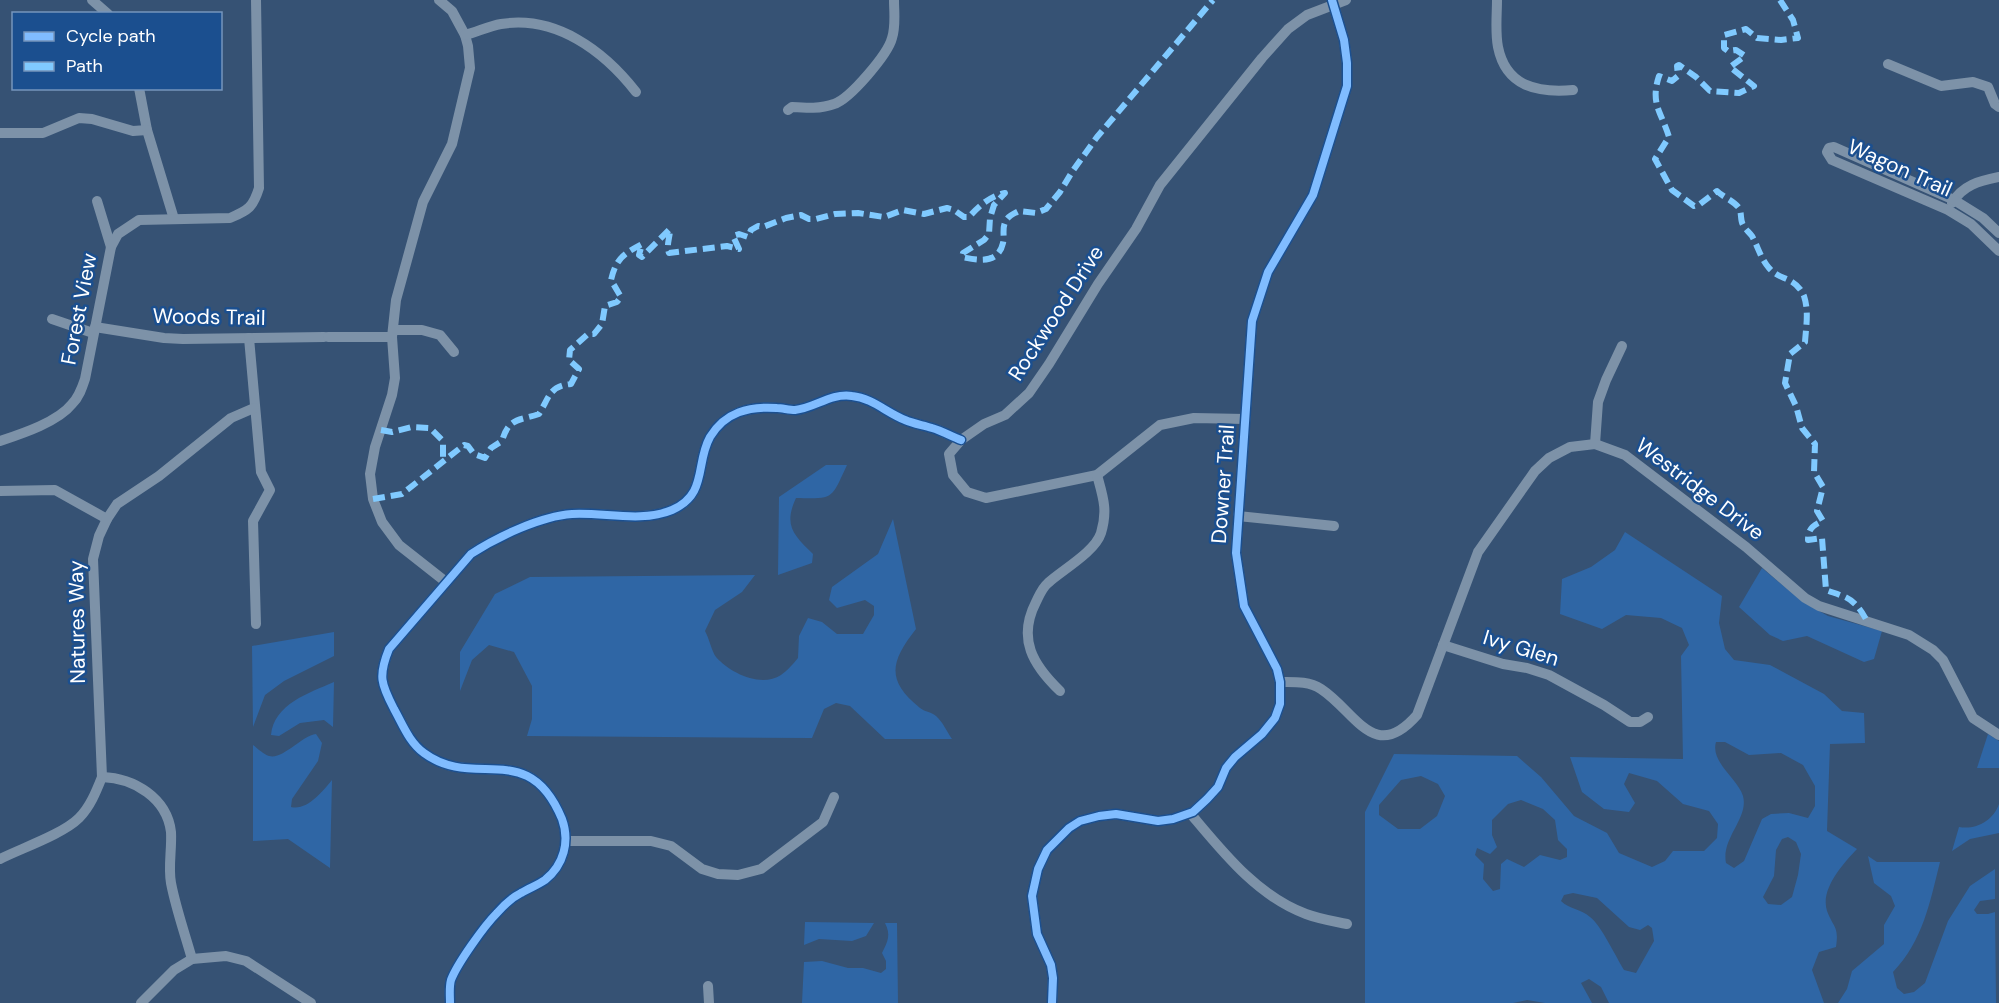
<svg xmlns="http://www.w3.org/2000/svg" width="1999" height="1003" viewBox="0 0 1999 1003" font-family="'DM Sans',sans-serif">
	<style>
		.green { fill: #2f66a5; fill-rule: evenodd }
		.lines { fill: none; stroke-linecap: round; stroke-linejoin: round }
		.minor { stroke: #7d92a8; stroke-width: 10 }
		.quiet { stroke: #80caff; stroke-width: 6; stroke-dasharray: 12 6; stroke-linecap: butt }
		.cycleway-casing { stroke: #1b4f8f; stroke-width: 11 }
		.cycleway { stroke: #80bcff; stroke-width: 8 }
		.labels { text-anchor: middle; stroke-width: 5; stroke-linejoin: round; paint-order: stroke }
		.street-label { font-size: 21px; fill: #fff; stroke: #1b4f8f }
	</style>
	<rect width="100%" height="100%" fill="#365274"/>
	<g class="green">
		<path d="M826 465H847C831 499 835 499 796 498 783 526 794 535 813 554L812 563 778 575 779 497Z"/>
		<path d="M893 519 916 629C891 661 885 680 920 708 925 712 932 712 936 716 943 722 947 732 952 739H885L850 706 836 703 824 709 812 738 527 736 532 719V686L514 652 489 645 472 660 460 691V652L495 594 530 577 755 575 742 592 715 610 705 631C709 638 712 652 716 657 730 673 761 688 781 675 787 671 793 664 798 658L799 636 808 618 822 622 837 634H863L874 615V606L865 600 837 608 829 600 832 587 878 554Z"/>
		<path d="M1625 532 1722 596 1719 623 1725 649 1734 660 1770 665 1824 694 1842 711 1864 713 1865 743 1830 744 1827 831 1857 849C1843 864 1820 889 1827 911 1834 929 1839 926 1836 947L1819 952 1812 970 1824 1003H1609L1601 987 1589 979 1581 983 1592 1003H1545L1527 1000 1513 1003H1365V812L1394 754 1517 756 1541 777 1574 816 1607 833 1619 853 1652 867 1665 861 1673 851H1704L1717 838 1718 824 1709 811 1683 804 1657 781 1629 773 1624 784 1635 803 1629 812 1604 809 1582 792 1570 757 1683 759 1681 656 1689 645 1682 628 1661 618 1626 615 1602 629 1560 614 1562 579 1591 567 1615 550ZM1716 742H1725L1749 755 1781 753 1803 765 1815 786V806L1808 818 1789 813 1771 814 1762 819 1744 861 1734 868 1726 863C1721 838 1749 818 1743 796 1738 779 1710 762 1716 742ZM1421 776 1438 784 1445 796 1437 816 1420 829H1398L1379 815V805L1401 780ZM1521 800 1543 809 1555 820 1558 840 1567 849V857L1560 860 1540 855 1524 867 1507 859 1501 864 1500 889 1493 891 1483 879 1484 864 1475 855 1477 848 1490 854 1497 847 1492 835V820L1508 804ZM1788 837 1796 842 1801 854 1798 875 1792 897 1781 905 1768 904 1763 897 1774 876 1776 850 1782 839ZM1573 893 1597 898 1629 927 1640 930 1648 925 1652 928 1654 941 1636 973 1624 970C1616 957 1601 925 1590 917 1581 909 1569 909 1561 901L1564 895Z"/>
		<polygon points="1762,568 1803,602 1828,616 1882,631 1874,659 1864,662 1807,636 1783,641 1770,635 1739,607"/>
		<polygon points="334,632 334,656 284,681 265,695 253,727 252,646"/>
		<path d="M334 682 333 727 324 720 300 723 279 736 271 735C274 704 309 693 334 682Z"/>
		<path d="M316 734 322 743 318 761 292 799 291 807C307 811 323 791 332 780L330 868 288 839 253 841V745C257 748 263 754 269 756 283 760 301 736 316 734Z"/>
		<polygon points="1988,734 1999,741 1999,768 1977,768"/>
		<path d="M1999 804V833L1970 839 1952 851 1959 827C1976 830 1993 821 1999 804Z"/>
		<path d="M1868 856 1877 862H1940C1930 902 1923 941 1893 972L1897 988 1904 994 1914 992 1925 983 1948 921 1970 886 1995 869V899L1980 901 1974 910 1977 914H1988L1995 912 1996 1003H1838L1847 989 1852 971 1884 944V925L1895 906 1891 896 1874 883Z"/>
		<polygon points="805,922 874,923 866,936 852,941 819,939 804,945"/>
		<path d="M885 923H897L898 1003H802L804 962 822 961 848 968H863L881 973 886 969V961L882 953C888 941 891 935 885 923Z"/>
	</g>
	<g class="lines">
		<g class="minor">
			<polyline points="92,0 108,14"/>
			<polyline points="439,0 452,11 465,35 468,46 470,68 452,144 423,202 396,300 392,337 395,378 392,395 375,447 370,474 373,499 382,522 399,545 446,582"/>
			<path d="M1497 0C1497 15 1495 32 1498 47 1506 87 1538 93 1573 90"/>
			<path d="M465 35C477 32 489 26 501 24 556 15 604 51 636 92"/>
			<polyline points="1888,64 1941,86 1973,82 1988,87 1995,104 1999,107"/>
			<polyline points="139,88 147,130 174,219"/>
			<path d="M788 110 792 107C806 108 821 109 834 104 850 99 888 54 892 38 896 26 894 12 894 0"/>
			<polyline points="0,133 43,133 79,118 92,119 133,131 147,130"/>
			<polyline points="97,201 111,247"/>
			<path d="M1952 203C1963 185 1979 181 1999 177"/>
			<polyline points="1999,233 1983,218 1954,200 1834,147 1829,148 1827,152 1832,160 1948,210 1971,224 1999,251"/>
			<polyline points="52,319 93,333"/>
			<polyline points="95,327 164,338 183,339 324,337"/>
			<polyline points="393,330 422,330 440,335 454,352"/>
			<polyline points="328,337 392,337"/>
			<polyline points="249,338 261,472 270,490 253,521 256,624"/>
			<polyline points="1245,419 1194,418 1160,425 1097,475 986,498 967,492 953,475 949,454 961,440 984,424 1005,415 1029,393 1049,364 1098,284 1136,229 1160,185 1262,58 1288,29 1307,15 1346,0"/>
			<path d="M0 441C21 434 58 422 72 404 79 397 82 388 85 379L111 247 118 234 139 220 230 218C249 210 253 207 259 188L256 0"/>
			<polyline points="1595,444 1598,402 1606,380 1622,346"/>
			<polyline points="0,491 55,490 107,519"/>
			<polyline points="1238,516 1334,526"/>
			<polyline points="1443,645 1503,664 1527,668 1549,675 1604,705 1630,722 1640,722 1648,717"/>
			<path d="M1280 682C1294 682 1309 681 1321 689 1356 712 1374 764 1417 715L1478 552 1535 471 1549 458 1570 447 1595 444 1625 455 1746 547 1805 598 1819 606 1909 635 1933 650 1943 660 1973 718 1999 735"/>
			<path d="M1060 691C1033 665 1017 639 1036 602 1039 596 1042 588 1048 583 1062 570 1095 552 1101 533 1108 510 1103 497 1097 475"/>
			<path d="M102 777C134 778 167 798 171 832 172 849 168 867 171 883 176 909 185 934 192 959"/>
			<path d="M1190 813C1222 851 1257 896 1306 914 1319 919 1333 921 1347 924"/>
			<polyline points="566,841 651,841 671,846 702,869 718,874 738,875 761,869 823,822 834,797"/>
			<path d="M0 859C22 848 63 834 79 818 90 807 96 792 102 777L93 559 99 536 107 519 117 504 159 476 231 418 254 408"/>
			<polyline points="708,986 709,1003"/>
			<polyline points="141,1003 174,970 192,959 226,956 246,961 311,1003"/>
			<path d="M450 1003C450 996 449 987 451 980 457 964 484 926 497 913 503 906 513 897 521 893 529 888 538 885 545 880 564 865 570 841 562 819 528 737 475 791 424 753 409 742 403 725 394 709 381 684 378 676 389 649L471 554C497 537 541 516 572 514 604 512 641 523 672 510 708 494 695 464 710 437 725 412 749 406 777 408 782 408 789 410 795 410 815 408 830 393 852 396 872 398 887 413 905 420 914 424 923 425 932 428 942 431 951 436 961 440"/>
			<polyline points="1052,1003 1053,978 1051,965 1037,934 1032,896 1038,869 1047,850 1069,828 1080,821 1099,816 1116,814 1158,821 1173,819 1193,812 1207,799 1218,787 1226,768 1235,757 1262,734 1275,718 1280,704 1280,682 1277,669 1244,606 1236,553 1252,321 1268,272 1313,195 1347,86 1347,63 1344,40 1332,0"/>
		</g>
		<g class="quiet">
			<path d="M1780 0 1793 20 1798 38 1781 40 1757 38 1746 29 1724 35V48L1728 51 1736 50 1745 56 1730 67 1754 86 1739 93 1710 91 1696 77 1679 65 1677 66 1678 76 1672 81 1659 76C1650 104 1661 111 1669 137L1655 159 1672 190 1694 206 1700 204 1717 191C1723 197 1734 201 1739 208 1742 213 1740 220 1743 225 1745 229 1749 232 1752 236 1758 247 1761 259 1769 268 1780 281 1795 276 1804 296 1809 311 1806 327 1805 342L1790 354 1785 383 1796 406 1802 428 1815 444 1814 472 1823 487 1817 511 1823 521C1813 525 1808 529 1808 540L1822 538 1826 590C1831 592 1835 593 1840 595 1854 599 1861 610 1867 621"/>
			<polyline points="381,430 392,432 412,427 430,428 443,441 443,458 444,462"/>
			<path d="M373 499 402 494 464 445 468 446 474 454 485 458 491 448 502 441C509 417 519 421 539 414 549 398 549 386 571 384L579 369 569 360 570 350 588 334H594L602 324 605 306 617 302 621 297 611 280C616 259 623 254 642 244L639 255 642 257 670 229C670 238 666 245 669 253L727 246 739 249 733 236 739 234 748 237 751 230 758 226 763 227 786 218 801 215 809 219H816L835 214 858 213 884 217 903 210 924 214 947 208 954 210 964 217H969C979 206 990 196 1005 193L994 205 990 218 989 234 984 240 963 253 962 257C977 260 998 265 1003 243 1005 235 1001 227 1007 219 1009 216 1015 213 1019 211L1036 213 1046 209 1060 192 1072 172 1097 137 1213 0"/>
		</g>
		<g class="cycleway-casing">
			<g id="cycleway">
				<path d="M450 1003C450 996 449 987 451 980 457 964 484 926 497 913 503 906 513 897 521 893 529 888 538 885 545 880 564 865 570 841 562 819 528 737 475 791 424 753 409 742 403 725 394 709 381 684 378 676 389 649L471 554C497 537 541 516 572 514 604 512 641 523 672 510 708 494 695 464 710 437 725 412 749 406 777 408 782 408 789 410 795 410 815 408 830 393 852 396 872 398 887 413 905 420 914 424 923 425 932 428 942 431 951 436 961 440"/>
				<polyline points="1052,1003 1053,978 1051,965 1037,934 1032,896 1038,869 1047,850 1069,828 1080,821 1099,816 1116,814 1158,821 1173,819 1193,812 1207,799 1218,787 1226,768 1235,757 1262,734 1275,718 1280,704 1280,682 1277,669 1244,606 1236,553 1252,321 1268,272 1313,195 1347,86 1347,63 1344,40 1332,0"/>
			</g>
		</g>
		<use href="#cycleway" class="cycleway"/>
	</g>
	<g class="labels">
		<g class="street-label">
			<text transform="translate(1900 168) rotate(24)" y="7">Wagon Trail</text>
			<text transform="translate(79 309) rotate(-79)" y="7">Forest View</text>
			<text transform="translate(1056 313) rotate(-57)" y="7">Rockwood Drive</text>
			<text transform="translate(209 317) rotate(1)" y="7">Woods Trail</text>
			<text transform="translate(1223 484) rotate(-86)" y="7">Downer Trail</text>
			<text transform="translate(1700 489) rotate(37)" y="7">Westridge Drive</text>
			<text transform="translate(77 622) rotate(-91)" y="7">Natures Way</text>
			<text transform="translate(1521 648) rotate(17)" y="7">Ivy Glen</text>
		</g>
	</g>
	<rect x="12" y="12" width="210" height="78" fill="#1b4f8f" stroke="#7695bc" stroke-width="1.5"/>
	<rect x="24" y="32" width="30" height="9" fill="#80bcff" stroke="#7695bc" stroke-width="1.5"/>
	<text x="66" y="42" font-size="18" fill="#ffffff">Cycle path</text>
	<rect x="24" y="62" width="30" height="9" fill="#80caff" stroke="#7695bc" stroke-width="1.5"/>
	<text x="66" y="72" font-size="18" fill="#ffffff">Path</text>
</svg>
